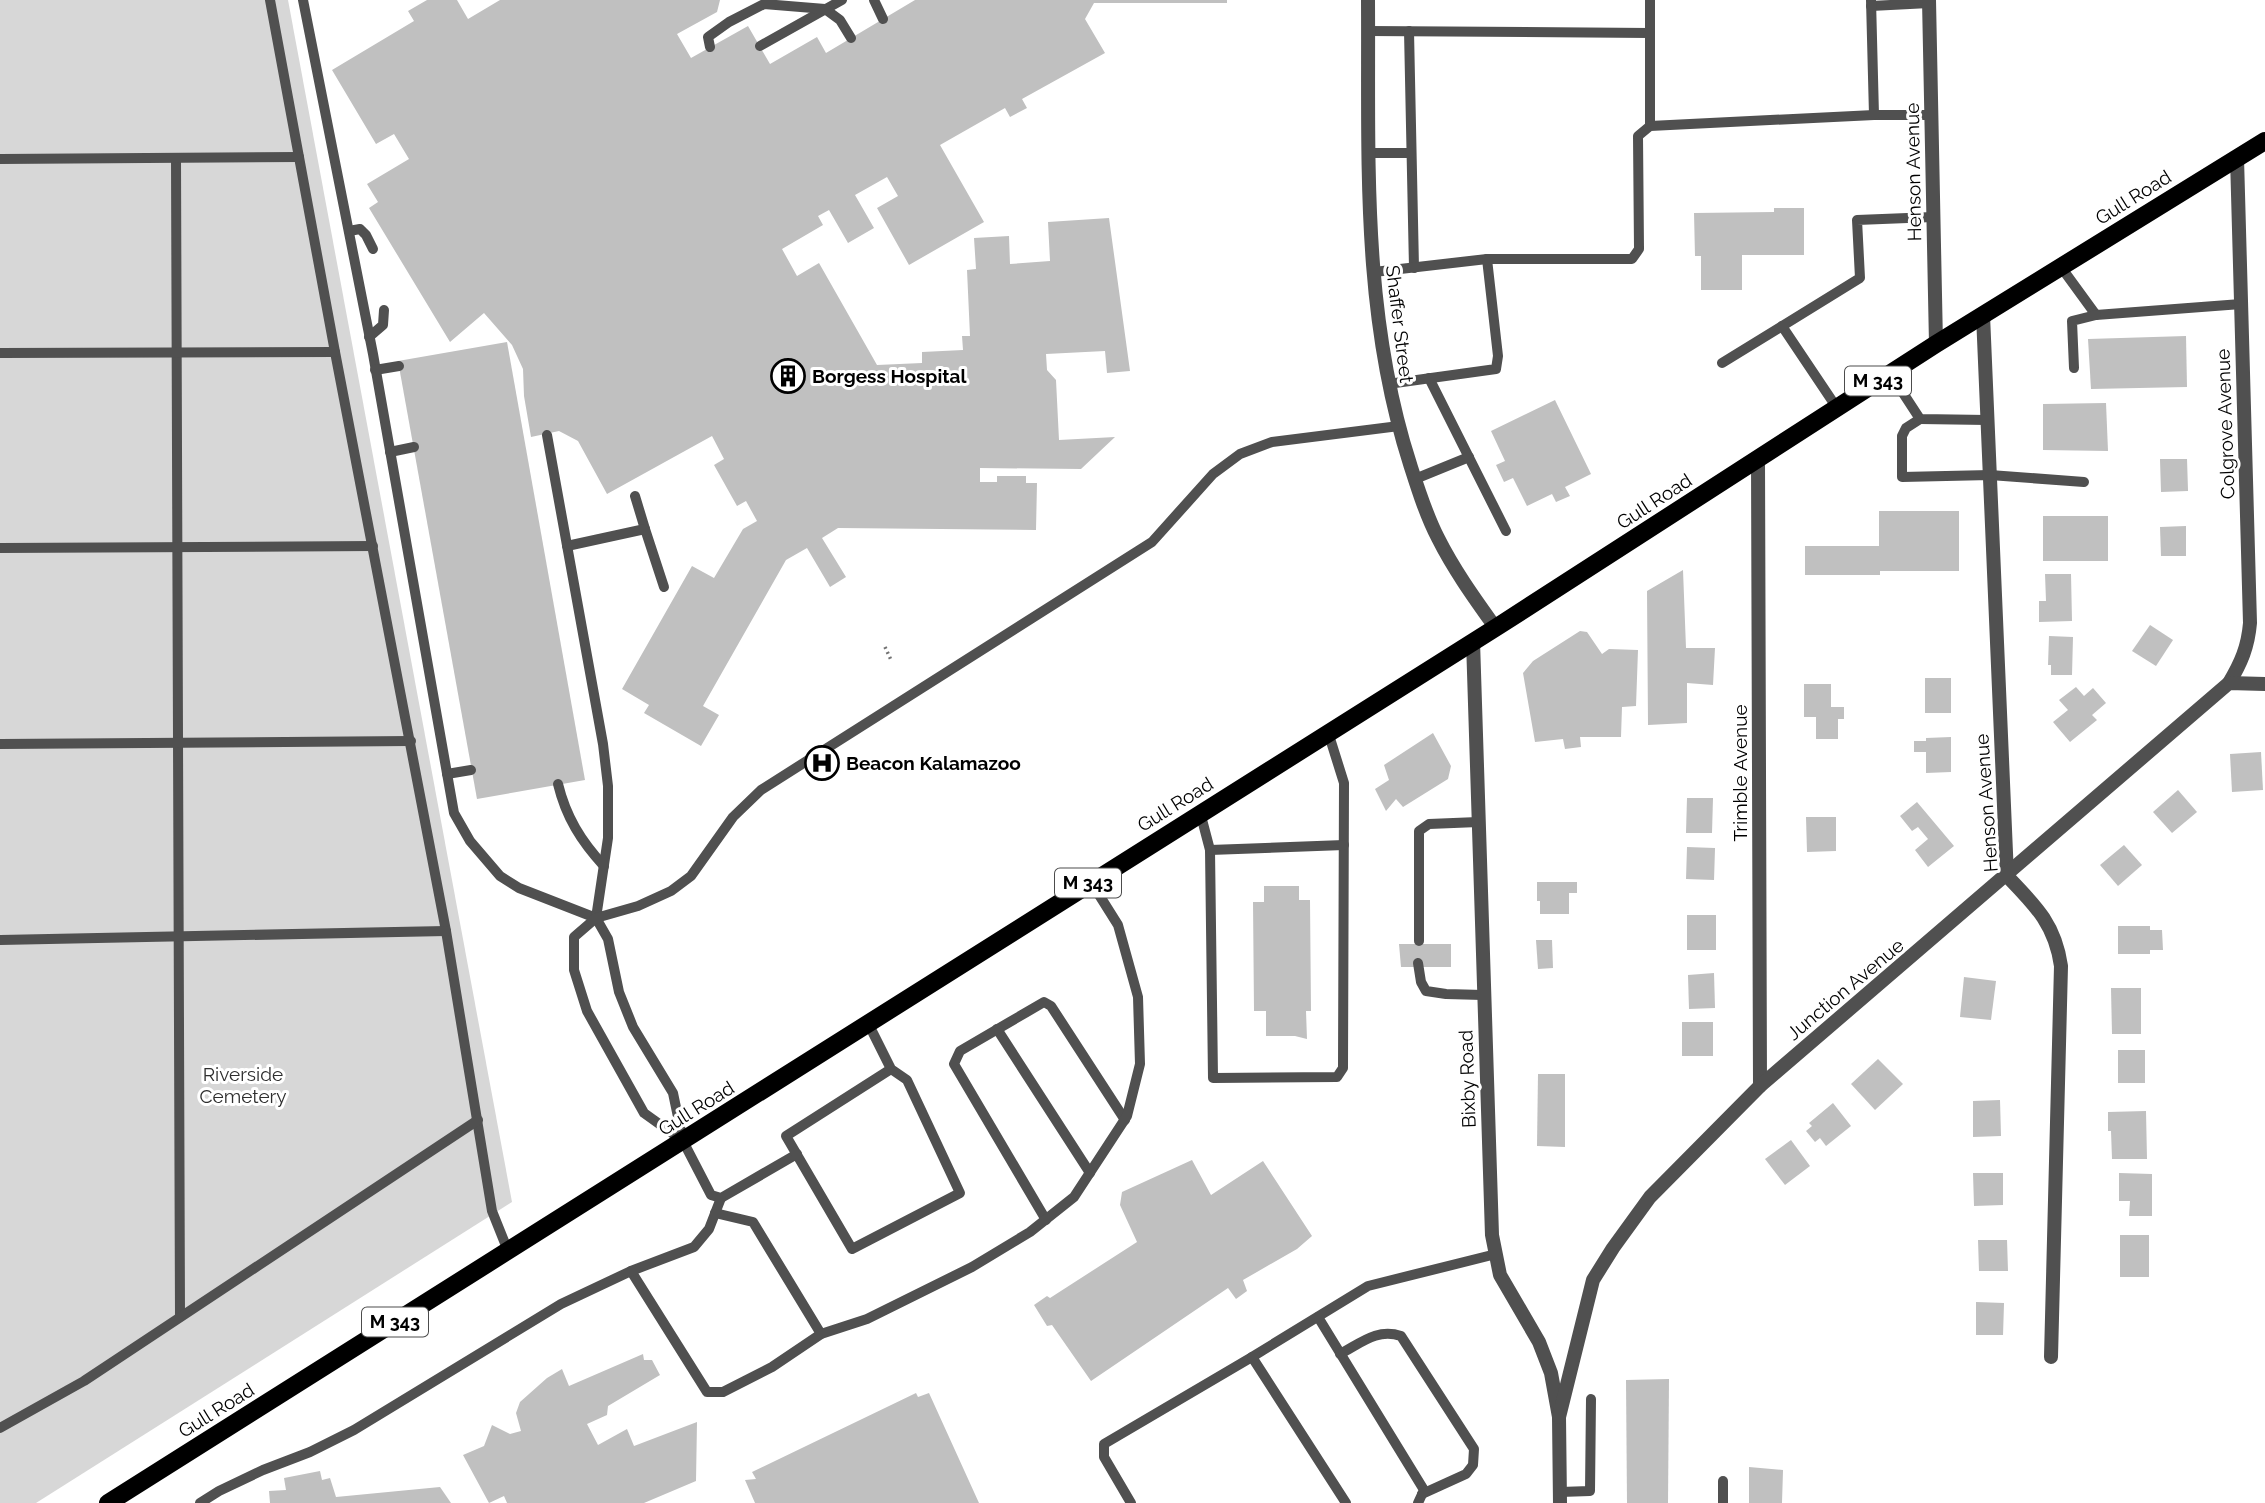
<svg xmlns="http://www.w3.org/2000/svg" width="2265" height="1503" viewBox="0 0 2265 1503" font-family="Raleway,sans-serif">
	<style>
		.green { fill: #d7d7d7 }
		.building { fill: #c0c0c0 }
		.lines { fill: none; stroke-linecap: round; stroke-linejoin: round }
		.path { stroke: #727272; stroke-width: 3.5; stroke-dasharray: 2 3.5; stroke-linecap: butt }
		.service { stroke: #505050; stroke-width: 10 }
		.minor { stroke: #505050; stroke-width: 14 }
		.primary { stroke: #000; stroke-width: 18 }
		.labels { text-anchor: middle; stroke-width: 6; stroke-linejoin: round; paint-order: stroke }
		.shield { fill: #fff; stroke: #4c4c4c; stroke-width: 2 }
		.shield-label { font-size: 18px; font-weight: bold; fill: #000 }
		.street-label { font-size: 19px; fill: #000; stroke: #fff }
		.poi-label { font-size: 19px; font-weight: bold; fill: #000; stroke: #fff; text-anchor: start }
		.park-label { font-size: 19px; fill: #2e2e2e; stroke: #fff }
	</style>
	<rect width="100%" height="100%" fill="#fff"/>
	<polygon class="green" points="0,0 288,0 512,1202 36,1503 0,1503"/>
	<g class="building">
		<polygon points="427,0 457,0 468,19 500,0 720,0 717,12 677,34 691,58 748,26 770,64 817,37 826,53 915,0 1227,0 1227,3 1094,3 1085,19 1105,53 1022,99 1027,108 1010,117 1005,108 940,145 984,222 909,265 877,208 898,196 887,177 855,195 874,228 848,243 829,210 818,216 823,225 782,249 797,276 819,263 877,365 922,363 922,352 963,350 962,336 970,336 967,270 976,269 974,238 1009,236 1010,264 1050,261 1048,222 1109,218 1130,371 1107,373 1105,351 1046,354 1047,370 1056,380 1059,440 1115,437 1081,469 980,468 980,482 997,482 997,476 1026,476 1026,483 1037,483 1036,530 838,528 822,538 846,577 830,587 807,548 786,560 703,706 719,715 701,746 644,713 649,705 622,689 692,566 714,578 743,529 757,521 746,501 737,506 714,465 724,459 712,436 607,494 578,441 559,431 531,437 524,396 523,369 512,345 484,313 450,342 369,208 378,202 367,184 409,159 394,134 376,144 332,70 414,21 408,11"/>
		<polygon points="1774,208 1804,208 1804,255 1742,255 1742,290 1701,290 1701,256 1695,256 1694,213 1774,212"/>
		<polygon points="2186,336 2187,387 2091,389 2088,339"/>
		<polygon points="507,342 585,780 477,799 398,361"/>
		<polygon points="1555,400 1591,474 1565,487 1570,496 1556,502 1552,494 1527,506 1513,478 1504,482 1496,465 1505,461 1491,431"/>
		<polygon points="2106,403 2108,451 2043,450 2043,404"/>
		<polygon points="2160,459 2187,459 2188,491 2161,492"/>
		<polygon points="1879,511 1959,511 1959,571 1880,571 1880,575 1805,575 1805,546 1879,546"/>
		<rect x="2043" y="516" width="65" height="45"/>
		<polygon points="2186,526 2186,556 2161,556 2160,527"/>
		<polygon points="1683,570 1686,648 1715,648 1713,685 1687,683 1687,723 1648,725 1647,591"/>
		<polygon points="2045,574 2071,574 2072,621 2039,622 2039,601 2046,601"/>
		<polygon points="2150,625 2173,640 2156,666 2132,651"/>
		<polygon points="1580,631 1587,632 1602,654 1609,649 1638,650 1636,706 1622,707 1621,737 1580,737 1581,747 1565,749 1563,739 1535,742 1523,673 1533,661"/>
		<polygon points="2049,636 2073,637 2072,675 2051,675 2051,665 2048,665"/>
		<rect x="1925" y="678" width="26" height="35"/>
		<polygon points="1804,684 1831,684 1831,707 1844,707 1844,719 1838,719 1838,739 1816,739 1816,717 1804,717"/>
		<polygon points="2076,687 2084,696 2093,688 2106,703 2092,715 2097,720 2070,742 2053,722 2068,710 2059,700"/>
		<polygon points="1433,733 1451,766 1448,779 1403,807 1396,799 1386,811 1375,789 1389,780 1384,765"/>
		<polygon points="1951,737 1951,772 1926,773 1926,752 1914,752 1914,741 1926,741 1926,738"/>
		<polygon points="2261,752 2263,790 2232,792 2230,754"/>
		<polygon points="2178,790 2197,812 2172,833 2153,812"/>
		<polygon points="1687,798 1713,798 1712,833 1686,833"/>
		<polygon points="1917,802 1954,846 1928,867 1915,850 1928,839 1918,827 1912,831 1900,816"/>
		<polygon points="1806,817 1836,817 1836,851 1807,852"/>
		<polygon points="2124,845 2142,865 2118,886 2100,865"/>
		<polygon points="1687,847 1715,848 1714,880 1686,879"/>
		<polygon points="1537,882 1577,882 1577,893 1569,893 1569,914 1540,914 1540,901 1537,901"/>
		<polygon points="1264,886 1299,886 1299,900 1310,900 1311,1011 1306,1011 1307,1039 1295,1036 1266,1036 1266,1011 1254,1011 1253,902 1264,902"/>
		<rect x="1687" y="915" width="29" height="35"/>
		<polygon points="2118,926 2150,926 2150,930 2162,930 2163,950 2150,950 2150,954 2118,954"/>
		<polygon points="1536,940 1552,940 1553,968 1538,969"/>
		<polygon points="1399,944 1451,944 1451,967 1401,967"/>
		<polygon points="1714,973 1715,1008 1689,1009 1688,975"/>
		<polygon points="1964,977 1996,981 1991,1020 1960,1017"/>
		<polygon points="2111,988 2141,988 2141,1034 2112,1034"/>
		<rect x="1682" y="1022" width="31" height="34"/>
		<rect x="2118" y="1050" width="27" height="33"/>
		<polygon points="1878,1059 1903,1084 1875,1110 1851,1084"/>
		<polygon points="1538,1074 1565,1074 1565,1147 1537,1146"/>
		<polygon points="2000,1100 2001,1136 1973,1137 1973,1101"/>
		<polygon points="1833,1103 1851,1126 1826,1146 1820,1138 1815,1142 1806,1131 1812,1126 1809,1123"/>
		<polygon points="2146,1111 2147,1159 2112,1159 2111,1131 2108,1131 2108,1112"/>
		<polygon points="1791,1140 1810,1166 1785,1185 1765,1159"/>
		<polygon points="1192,1160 1211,1195 1263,1161 1312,1236 1297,1249 1243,1280 1247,1291 1236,1299 1228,1288 1091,1381 1052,1325 1047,1326 1034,1305 1047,1296 1050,1298 1137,1242 1120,1205 1122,1192"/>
		<polygon points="1973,1173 2003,1173 2003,1205 1974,1206"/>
		<polygon points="2119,1173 2152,1174 2152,1216 2129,1216 2130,1201 2119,1201"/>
		<rect x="2120" y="1235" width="29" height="42"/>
		<polygon points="1978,1240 2007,1240 2008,1271 1979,1271"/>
		<polygon points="1976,1302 2004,1303 2003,1335 1976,1335"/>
		<polygon points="643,1354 644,1360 652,1360 660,1375 608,1406 607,1415 587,1424 598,1445 627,1429 634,1446 697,1422 696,1481 644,1503 507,1503 504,1496 489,1503 463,1455 484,1446 492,1425 510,1434 521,1431 516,1413 520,1402 547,1378 562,1369 569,1386"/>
		<polygon points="1669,1379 1668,1503 1627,1503 1626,1380"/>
		<polygon points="916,1393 918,1397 929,1393 979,1503 755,1503 745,1480 756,1479 752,1472"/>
		<polygon points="1749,1467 1783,1470 1782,1503 1749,1503"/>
		<polygon points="320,1471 322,1480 330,1478 336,1497 440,1487 451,1503 270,1503 269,1491 286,1490 284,1478"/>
	</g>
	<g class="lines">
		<polyline class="path" points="885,647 891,660"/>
		<g class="service">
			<polyline points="270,0 335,352 446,931 492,1211 508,1251"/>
			<polyline points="303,0 373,354 454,813 470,841 500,876 519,888 596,918 608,939 619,992 633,1027 673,1093 683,1141 711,1195 721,1198 797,1154"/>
			<polyline points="874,0 883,19"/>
			<polyline points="1871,6 1929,3"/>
			<polyline points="1368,31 1650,33 1650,0"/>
			<polyline points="1409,31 1414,268"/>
			<polyline points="1650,33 1650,126"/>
			<polyline points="760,46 842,0"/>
			<polyline points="710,47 708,37 729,22 764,4 825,9 840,20 851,38"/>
			<polyline points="1874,115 1931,115"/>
			<polyline points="1368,153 1411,153"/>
			<polyline points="176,158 180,1317"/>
			<polyline points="0,159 299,157"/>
			<polyline points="349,231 360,229 366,235 373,249"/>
			<polyline points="2061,267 2096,315 2241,304"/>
			<polyline points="1374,272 1487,259"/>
			<polyline points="1782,326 1837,408"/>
			<polyline points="369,337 383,325 384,310"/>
			<polyline points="0,353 335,352"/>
			<polyline points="1722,363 1860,278 1857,220 1933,217"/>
			<polyline points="2074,368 2072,321 2096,315"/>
			<polyline points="375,370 399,366"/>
			<polyline points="1890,373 1920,419 1987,420"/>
			<polyline points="1429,378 1506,531"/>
			<polyline points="1388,384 1496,369 1498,356 1487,259 1632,259 1639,249 1638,136 1650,126 1874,115 1871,0"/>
			<polyline points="1920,419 1906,428 1902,436 1902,477 1990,475 2084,482"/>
			<polyline points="547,435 603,744 608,786 608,838 596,918"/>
			<polyline points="390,452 414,447"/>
			<polyline points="1415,479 1469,457"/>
			<polyline points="635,496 645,529"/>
			<polyline points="567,546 645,529 664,587"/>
			<polyline points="0,548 373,546"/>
			<polyline points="0,744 411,741"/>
			<polyline points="447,774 471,770"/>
			<path d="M558 784C566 817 581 841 604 866"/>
			<polyline points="1200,812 1210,850 1213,1078 1337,1077 1343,1068 1344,783 1328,732"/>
			<polyline points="1210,850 1344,845"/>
			<polyline points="0,940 446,931"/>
			<polyline points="1419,941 1419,831 1429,824 1478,822"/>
			<polyline points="1418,963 1421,982 1426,991 1446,994 1483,995"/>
			<polyline points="868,1023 891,1069 786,1136 852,1249 960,1193 907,1080 891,1069"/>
			<polyline points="997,1029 1090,1173"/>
			<polyline points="683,1141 644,1113 587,1011 574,970 574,937 596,918 638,906 671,891 691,876 733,817 761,790 1152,542 1213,474 1240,454 1272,442 1399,426"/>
			<polyline points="715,1213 753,1222 821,1334"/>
			<polyline points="1046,1220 954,1064 960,1051 1044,1002 1051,1006 1125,1120"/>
			<polyline points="631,1271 707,1392 723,1392 772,1367 821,1334 867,1319 972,1267 1030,1232 1074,1197 1127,1116 1140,1064 1138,997 1118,925 1091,882"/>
			<polyline points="1318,1317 1424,1490 1418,1503"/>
			<path d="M1340 1354C1361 1343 1377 1328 1401 1336L1474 1449 1473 1465 1466 1474 1422 1494"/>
			<polyline points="0,1428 84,1381 478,1120"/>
			<polyline points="1560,1492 1590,1491 1591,1399"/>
			<polyline points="200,1503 219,1491 263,1470 310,1452 354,1430 561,1304 631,1271 694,1247 709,1229 721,1198"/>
			<polyline points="1131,1503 1104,1457 1104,1444 1252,1357"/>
			<polyline points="1346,1503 1252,1357 1368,1286 1496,1254"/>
			<polyline points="1723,1503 1723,1481"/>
		</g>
		<g class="minor">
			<path d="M1368 0C1369 157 1361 312 1410 464 1418 489 1426 515 1438 538 1454 570 1475 599 1495 627"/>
			<polyline points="1929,0 1936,344"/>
			<path d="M1983 315 2007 876C2035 905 2055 924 2061 966L2051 1357"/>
			<polyline points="1758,459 1760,1086"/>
			<polyline points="1473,641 1492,1235 1500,1275 1539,1342 1551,1373 1559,1417 1560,1503"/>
			<path d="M2229 683C2241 663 2248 647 2250 623L2237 158"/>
			<polyline points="1559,1417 1593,1280 1613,1248 1650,1197 1760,1086 2229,683 2265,684"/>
		</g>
		<polyline class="primary" points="108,1503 1500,625 1936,344 2265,141"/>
	</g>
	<defs>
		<g id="building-ring" transform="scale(1.75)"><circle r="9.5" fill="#fff" stroke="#000" stroke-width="1.5"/><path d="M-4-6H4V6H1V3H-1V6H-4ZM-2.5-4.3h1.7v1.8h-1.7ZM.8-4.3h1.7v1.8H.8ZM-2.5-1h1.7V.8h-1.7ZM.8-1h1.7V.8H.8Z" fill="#000"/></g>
		<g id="hospital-ring" transform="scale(1.75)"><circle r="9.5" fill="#fff" stroke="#000" stroke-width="1.5"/><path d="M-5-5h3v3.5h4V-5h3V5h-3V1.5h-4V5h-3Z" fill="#000"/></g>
	</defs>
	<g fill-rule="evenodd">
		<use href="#building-ring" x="788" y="376"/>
		<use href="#hospital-ring" x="822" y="763"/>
	</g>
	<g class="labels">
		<g class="shield">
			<rect x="1845" y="366.5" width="66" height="29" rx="5"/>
			<rect x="1055" y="868.5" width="66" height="29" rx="5"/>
			<rect x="362" y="1307.5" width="66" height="29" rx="5"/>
		</g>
		<g class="shield-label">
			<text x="1878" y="387">M 343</text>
			<text x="1088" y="889">M 343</text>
			<text x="395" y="1328">M 343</text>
		</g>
		<g class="street-label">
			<text transform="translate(1913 172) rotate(-91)" y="7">Henson Avenue</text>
			<text transform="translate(2133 197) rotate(-32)" y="7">Gull Road</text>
			<text transform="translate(1400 324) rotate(83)" y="7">Shaffer Street</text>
			<text transform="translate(2225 424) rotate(-92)" y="7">Colgrove Avenue</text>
			<text transform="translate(1654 501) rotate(-33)" y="7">Gull Road</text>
			<text transform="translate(1740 773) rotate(-90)" y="7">Trimble Avenue</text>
			<text transform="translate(1986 803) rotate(-94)" y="7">Henson Avenue</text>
			<text transform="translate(1175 804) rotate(-32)" y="7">Gull Road</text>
			<text transform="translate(1845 989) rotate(-40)" y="7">Junction Avenue</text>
			<text transform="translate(1467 1079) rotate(-92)" y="7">Bixby Road</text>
			<text transform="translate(696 1108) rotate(-32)" y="7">Gull Road</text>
			<text transform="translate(216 1410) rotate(-32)" y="7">Gull Road</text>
		</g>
		<g class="poi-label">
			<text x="812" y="383">Borgess Hospital</text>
			<text x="846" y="770">Beacon Kalamazoo</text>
		</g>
		<g class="park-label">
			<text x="243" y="1081">Riverside<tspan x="243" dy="22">Cemetery</tspan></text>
		</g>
	</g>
</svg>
